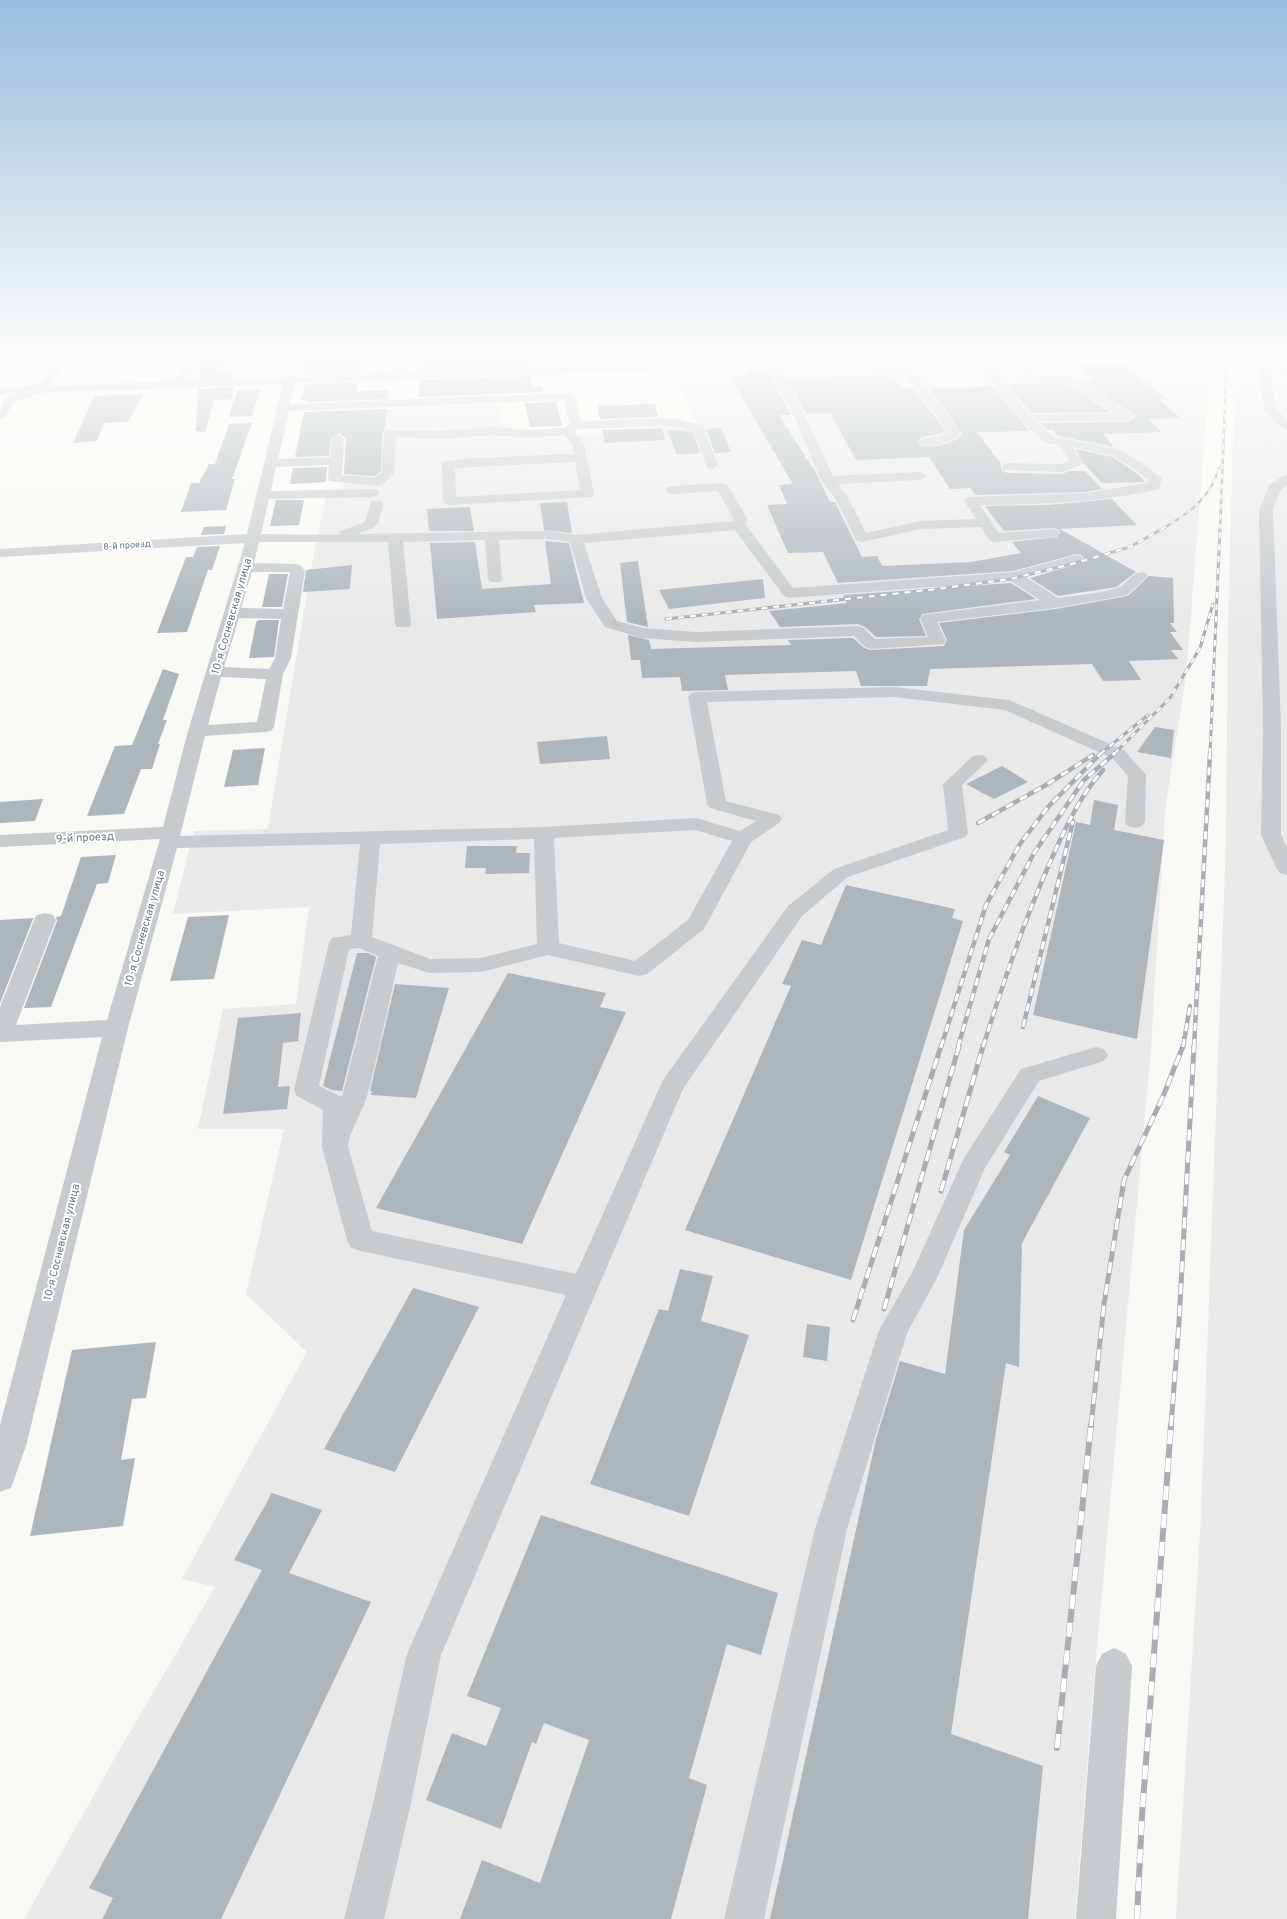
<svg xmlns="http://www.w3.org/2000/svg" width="1287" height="1919" viewBox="0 0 1287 1919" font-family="Overpass,sans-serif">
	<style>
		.built { fill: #e8e9e8 }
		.building { fill: #adb6bc }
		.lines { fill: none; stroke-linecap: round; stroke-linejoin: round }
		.minor { fill: #c7cbce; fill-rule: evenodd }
		.rail-far4-casing { stroke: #a7adb3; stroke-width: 2.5 }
		.rail-far3-casing { stroke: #a7adb3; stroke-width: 3 }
		.rail-far2-casing { stroke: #a7adb3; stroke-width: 4.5 }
		.rail-far1-casing { stroke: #a7adb3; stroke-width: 5 }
		.rail-casing { stroke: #a7adb3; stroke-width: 6 }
		.rail-far4 { stroke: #fff; stroke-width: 1.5; stroke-dasharray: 5; stroke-linecap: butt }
		.rail-far3 { stroke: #fff; stroke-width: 2; stroke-dasharray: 6; stroke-linecap: butt }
		.rail-far2 { stroke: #fff; stroke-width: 3; stroke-dasharray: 8; stroke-linecap: butt }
		.rail-far1 { stroke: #fff; stroke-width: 3.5; stroke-dasharray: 11; stroke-linecap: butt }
		.rail { stroke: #fff; stroke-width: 5; stroke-dasharray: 14; stroke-linecap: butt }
		.labels { text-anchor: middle; stroke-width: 4; stroke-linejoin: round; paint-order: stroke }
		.far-street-label { font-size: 9px; fill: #647888; stroke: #fff }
		.street-label { font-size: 11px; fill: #647888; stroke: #fff }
	</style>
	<rect width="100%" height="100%" fill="#f8f8f4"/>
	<g class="built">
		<polygon points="198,355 388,355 388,374 185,382"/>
		<polygon points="413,355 544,355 545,367 413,371"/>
		<polygon points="567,355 892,355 569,365"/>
		<polygon points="1173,355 1211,357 1186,676 1165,810 1151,1048 1092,1703 1075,1919 24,1919 120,1749 215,1587 182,1579 307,1352 246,1294 284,1129 198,1129 223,1009 296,1004 309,907 173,914 194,831 268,829 311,568 327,491 343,490 347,411 500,404 505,437 657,431 654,426 698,424 672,372"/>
		<polygon points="1287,362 1287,1919 1176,1919 1201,1516 1226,843 1228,627 1235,364"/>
	</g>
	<g class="building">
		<polygon points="205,355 226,355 221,373 232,372 233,378 198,379 199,368 201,368"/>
		<polygon points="332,355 359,355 358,373 304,375 307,357"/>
		<polygon points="419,355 527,355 529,367 419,371"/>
		<polygon points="1124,364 1166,399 1159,399 1180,418 1148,419 1162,432 1103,434 1114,447 1058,436 1053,430 1048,430 1040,423 1128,422 1135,417 1135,415 1081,381 1094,380 1079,366"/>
		<polygon points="767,369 791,415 779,415 816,473 830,502 835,502 862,557 877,556 882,566 971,562 1021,553 1012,542 1057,537 1060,532 1057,529 1052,528 1004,531 985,506 1048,505 1112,499 1137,525 1060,529 1136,572 1116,587 1058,596 1030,578 1081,563 1084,558 1081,555 1076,554 1013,571 838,583 823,552 788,553 767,505 787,504 779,485 793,484 730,377 748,376 745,370"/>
		<polygon points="877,375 893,376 901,388 913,387 946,432 921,438 918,443 921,446 937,446 949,443 959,438 962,433 929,388 993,386 1029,431 977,432 1001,464 1002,471 1008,473 1063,474 1069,471 1085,471 1102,489 1086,492 976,495 970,488 950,489 929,457 856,460 830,413 806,414 787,378"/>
		<polygon points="530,376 532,386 542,386 544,392 419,397 419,380"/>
		<polygon points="358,382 357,391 389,390 388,399 306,402 306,400 301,400 305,384"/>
		<polygon points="1065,382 1110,412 1031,413 1008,386 1011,386 1009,384"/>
		<polygon points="233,387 233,399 214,400 205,432 196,431 198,389"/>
		<polygon points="260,389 252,416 229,417 237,390"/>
		<polygon points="144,394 128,422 104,423 97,441 73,443 94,396"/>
		<polygon points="556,402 562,426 530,427 525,403"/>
		<polygon points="655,404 658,417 600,419 598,406"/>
		<polygon points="387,409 385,429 382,433 381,471 374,476 344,474 346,438 339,433 331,438 329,456 295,457 304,412"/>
		<polygon points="252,423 232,479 235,479 226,510 181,512 191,483 199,483 209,464 215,464 229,424"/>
		<polygon points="662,428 665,440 605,443 602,430"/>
		<polygon points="721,428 731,452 715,453 706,429"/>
		<polygon points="667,430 682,430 693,432 700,453 677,455"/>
		<polygon points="1076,449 1113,457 1138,474 1145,482 1102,483 1083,463"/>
		<polygon points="327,467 326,482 290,484 293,468"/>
		<polygon points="276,500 304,500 299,525 270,526"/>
		<polygon points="567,502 572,533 544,530 540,503"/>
		<polygon points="470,507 474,531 429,531 427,509"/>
		<polygon points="226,526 224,534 201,535 204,527"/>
		<polygon points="545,541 569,543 584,603 534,605 536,612 437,619 430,543 475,542 482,589 551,584"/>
		<polygon points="220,546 212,570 208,570 187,632 157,633 186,557 193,557 197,547"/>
		<polygon points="638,561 648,627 627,622 620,563"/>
		<polygon points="352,565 350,589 303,592 306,570"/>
		<polygon points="269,574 288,574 282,607 262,607"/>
		<polygon points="1149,576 1173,578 1174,623 1170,623 1177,632 1170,632 1183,650 1171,650 1178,659 1129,661 1141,680 1103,681 1092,664 930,669 927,686 861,686 856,671 725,675 728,690 682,691 680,677 642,678 640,660 631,660 628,635 649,640 651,649 791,645 788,640 853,638 864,648 871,650 944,646 947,640 939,623 1055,609 1123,597 1129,595"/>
		<polygon points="763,579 765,598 669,609 659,590"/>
		<polygon points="1011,583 1036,599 922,614 919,619 926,636 876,637 865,627 858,624 780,627 769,611 847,603 843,595"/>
		<polygon points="259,620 279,620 274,657 249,658 256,622"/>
		<polygon points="163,669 179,674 163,720 167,720 158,744 160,744 152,769 141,769 124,814 87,816 115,746 132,745"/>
		<polygon points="1155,727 1174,730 1171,758 1137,752"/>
		<polygon points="607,736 610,759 540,764 537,742"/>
		<polygon points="265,748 258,785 224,787 233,750"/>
		<polygon points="1002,766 1028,782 994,799 966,784"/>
		<polygon points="43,799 35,821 0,823 0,802"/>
		<polygon points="1094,800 1118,805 1114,830 1164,840 1137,1039 1033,1015 1076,822 1090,825"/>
		<polygon points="467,846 517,846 516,853 530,853 529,873 485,874 486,868 465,868"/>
		<polygon points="116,855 108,883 97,884 51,1007 24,1008 57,921 56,917 61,916 81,857"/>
		<polygon points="846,885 955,909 952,918 963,921 851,1280 685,1230 791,986 782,984 802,940 821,945"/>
		<polygon points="229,915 214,979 170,981 188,917"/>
		<polygon points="34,918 33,919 0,1003 0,920"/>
		<polygon points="357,953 368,953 376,957 342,1091 332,1090 323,1086"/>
		<polygon points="508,973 606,993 600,1007 626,1012 522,1244 376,1208"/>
		<polygon points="395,984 449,988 416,1098 371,1095 372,1091 370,1091"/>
		<polygon points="301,1013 298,1041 283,1043 278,1087 290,1086 287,1109 223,1114 238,1018"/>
		<polygon points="1038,1096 1090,1118 1022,1243 1019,1367 1006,1363 951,1734 1043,1766 1028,1919 770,1919 876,1439 900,1361 945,1374 964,1230 1010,1155 1004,1152"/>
		<polygon points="680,1269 713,1276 701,1321 749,1335 689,1516 590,1484 659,1309 668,1311"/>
		<polygon points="413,1288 479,1307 395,1472 324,1449"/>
		<polygon points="807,1324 830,1327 827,1361 803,1357"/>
		<polygon points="156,1342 146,1398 132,1399 121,1460 135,1458 123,1526 30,1536 72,1350"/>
		<polygon points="272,1493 322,1510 289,1573 371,1602 221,1919 102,1919 113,1898 89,1888 262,1570 234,1560"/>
		<polygon points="541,1515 778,1593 761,1655 727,1644 689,1778 707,1785 671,1919 460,1919 482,1860 540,1883 589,1740 544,1723 536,1744 532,1742 501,1829 426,1800 452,1733 486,1746 501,1708 467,1696"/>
	</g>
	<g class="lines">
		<g class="minor">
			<path d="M61 355H71L51 386 171 381 179 375 190 355H200L186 381 395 373 396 355H406L407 373 883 355H981L1030 415 1115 413 1065 381H1031L1006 355H1017L1038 376H1071L1134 416 1128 420 1036 422 1053 436 1122 450 1162 478 1159 489C1100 503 1040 504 980 505L999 533 1052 529 1057 530 1059 533 1057 536 1052 537 995 542 990 541 981 527 921 529 862 542 857 541 855 538 835 498 821 480 796 420 767 366 295 383 290 404 569 393 575 396 581 421 674 418 703 426 718 465 712 469 707 468 694 431 674 426 579 429 574 432 584 443 594 494 592 497 450 505 445 504 443 501 442 465 443 462 469 458 574 454 572 444 564 435 530 438 493 435 441 439 396 437 394 473 382 485 377 486 330 481 328 478 329 465 276 467 271 491 372 489 377 490 379 493 377 496 372 497 269 499 261 534 339 535 341 531 365 522 371 501H381L383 504C377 527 380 525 358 534L547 531 576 535 733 521V518L718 491 673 494 668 493 666 490 668 487 673 486 722 483 727 484 747 518 746 525 793 588 1013 572 1076 555 1081 556 1083 559 1081 562 1026 577 1058 598C1077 595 1099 594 1117 588 1129 584 1132 569 1146 573L1148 576 1128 594 1123 596 1055 608 937 622 946 641 944 644 871 649 865 647 854 636 696 642 642 638 605 627 586 598 570 542 547 539 499 540 502 579 500 582H490L488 579 485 540 403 542 411 624 409 627H397L395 624 388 542H259L254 563 295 564 300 565 305 571 291 658 283 674 274 727 271 731 265 732 205 736 180 836 544 827 696 818 740 831 756 821 710 808 707 804 688 697 691 693 697 692 894 687 1009 700 1124 750 1146 775 1145 822 1142 826 1135 828 1128 826 1125 822 1128 776 1112 758 1005 710 894 697 707 702 726 801 779 815 782 819 779 823 751 842 704 929 647 974 639 976 548 955 481 972 429 973 398 963C388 1007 379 1052 367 1096 363 1110 348 1135 348 1147L372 1231 576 1274 663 1080 788 906 834 869 948 830 943 784 973 756 979 755 985 756 988 760 962 785 968 833 965 837 848 877 802 916 683 1089 441 1655 411 1803 384 1919H344L373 1803 407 1654 566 1295 361 1251 351 1248 347 1240 322 1147 323 1110 297 1096 294 1090 329 943 332 938 351 935 360 844 177 848 128 1028 26 1446 11 1488 0 1492V1425L102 1037 0 1042V1007L34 920 37 915 45 913 53 915 56 920 16 1025 107 1020 160 839 0 847V835L163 827 188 731 245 543 0 557V549L247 534 277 410 276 408 284 384 41 393 15 401 4 418 0 419C0 406 2 398 15 394H0V388C41 386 38 390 61 355ZM972 358 1028 428 1045 442 1060 445 1069 461 1061 464 1008 463 1003 464 1002 467 1003 470 1063 472 1081 465 1082 462 1073 447 1114 456 1148 479V483L1086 493 971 497 966 498 964 501 976 519 921 521 866 533 848 497 838 484 920 480 927 476 920 472 833 476 800 405 778 365ZM564 400 570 424 564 428 530 430 493 427 441 431 386 430 384 433 382 472 374 478 342 475 344 438 338 434 332 438 330 457 278 459 289 411ZM575 462 580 490 456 497 455 468ZM735 530 784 596 789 598 1011 581 1040 600 922 615 920 618 928 637 875 639 864 628 858 626 696 632 643 628 617 621 602 598 584 543ZM252 572H290L283 609 241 608ZM239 618 281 619 275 658 269 669 224 667ZM221 677 266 679 257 722 208 725ZM695 830 732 841 688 920 635 961 559 943 554 838ZM534 839 537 944 481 958 430 959 372 937 380 844ZM359 948 378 956 342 1097 319 1086 349 949Z"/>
			<polygon points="1257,355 1272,355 1287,367 1287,375 1269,363 1276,408 1287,420 1287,430 1275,423 1264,409"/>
			<path d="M908 368 912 369 959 430 961 433C954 443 932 447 921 445L919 442 921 439 943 435 948 432 905 374 880 375 874 372 880 369Z"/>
			<polygon points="1287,475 1287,485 1280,491 1273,510 1281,729 1281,835 1287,848 1287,875 1280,873 1277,869 1261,835 1263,729 1259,510 1269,486 1282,476"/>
			<polygon points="1096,1047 1104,1049 1108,1055 1104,1061 1039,1081 985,1168 937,1278 907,1333 847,1529 764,1919 724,1919 815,1529 879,1330 912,1273 964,1158 1021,1069"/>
			<polygon points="1114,1648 1126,1654 1132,1666 1116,1919 1076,1919 1096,1666 1102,1654"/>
		</g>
		<g class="rail-far4-casing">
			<g id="rail-far4">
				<path d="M1162 529C1188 514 1211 498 1219 468"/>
				<polyline points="1220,529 1227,355"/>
			</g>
		</g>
		<g class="rail-far3-casing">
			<g id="rail-far3">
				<polyline points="666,619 937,589 1010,579 1072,564 1130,547 1164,528"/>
				<polyline points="1100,754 1148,715"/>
				<polyline points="1114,754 1170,698 1200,648 1213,604"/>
				<polyline points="1210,754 1220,528"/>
			</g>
		</g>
		<g class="rail-far2-casing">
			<g id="rail-far2">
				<polyline points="978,823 1046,785 1093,755"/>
				<polyline points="1023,1027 1073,821"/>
				<polyline points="941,1047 986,905 1003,874 1020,844 1048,807 1101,753"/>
				<polyline points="958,1047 989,939 1034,853 1084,780 1115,753"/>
				<path d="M983 1047C1002 986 1022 926 1048 867 1063 833 1078 798 1103 770"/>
				<polyline points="1183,1047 1190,1006"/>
				<polyline points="1194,1047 1210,753"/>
			</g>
		</g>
		<g class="rail-far1-casing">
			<g id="rail-far1">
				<polyline points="941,1191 983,1046"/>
				<polyline points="884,1309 959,1046"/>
				<polyline points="853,1320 941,1046"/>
				<polyline points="1091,1426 1104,1304 1124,1180 1164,1094 1183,1046"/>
				<polyline points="1171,1426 1179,1322 1194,1046"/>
			</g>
		</g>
		<g class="rail-casing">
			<g id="rail">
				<polyline points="1057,1748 1091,1425"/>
				<polyline points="1137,1919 1142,1815 1171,1425"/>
			</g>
		</g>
		<use href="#rail-far4" class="rail-far4"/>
		<use href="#rail-far3" class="rail-far3"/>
		<use href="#rail-far2" class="rail-far2"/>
		<use href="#rail-far1" class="rail-far1"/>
		<use href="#rail" class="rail"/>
	</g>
	<linearGradient id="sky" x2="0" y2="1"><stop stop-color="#98bdde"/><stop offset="0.57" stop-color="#fcfcfa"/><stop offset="1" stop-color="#fcfcfa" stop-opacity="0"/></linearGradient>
	<rect width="1287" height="624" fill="url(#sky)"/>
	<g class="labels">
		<g class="far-street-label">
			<text transform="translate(127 545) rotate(-4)" y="3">8-й проезд</text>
		</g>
		<g class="street-label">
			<text transform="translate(231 616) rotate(-74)" y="4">10-я Сосневская улица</text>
			<text transform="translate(85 837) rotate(-3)" y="4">9-й проезд</text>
			<text transform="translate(144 928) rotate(-74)" y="4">10-я Сосневская улица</text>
			<text transform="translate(61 1242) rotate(-76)" y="4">10-я Сосневская улица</text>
		</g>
	</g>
</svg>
